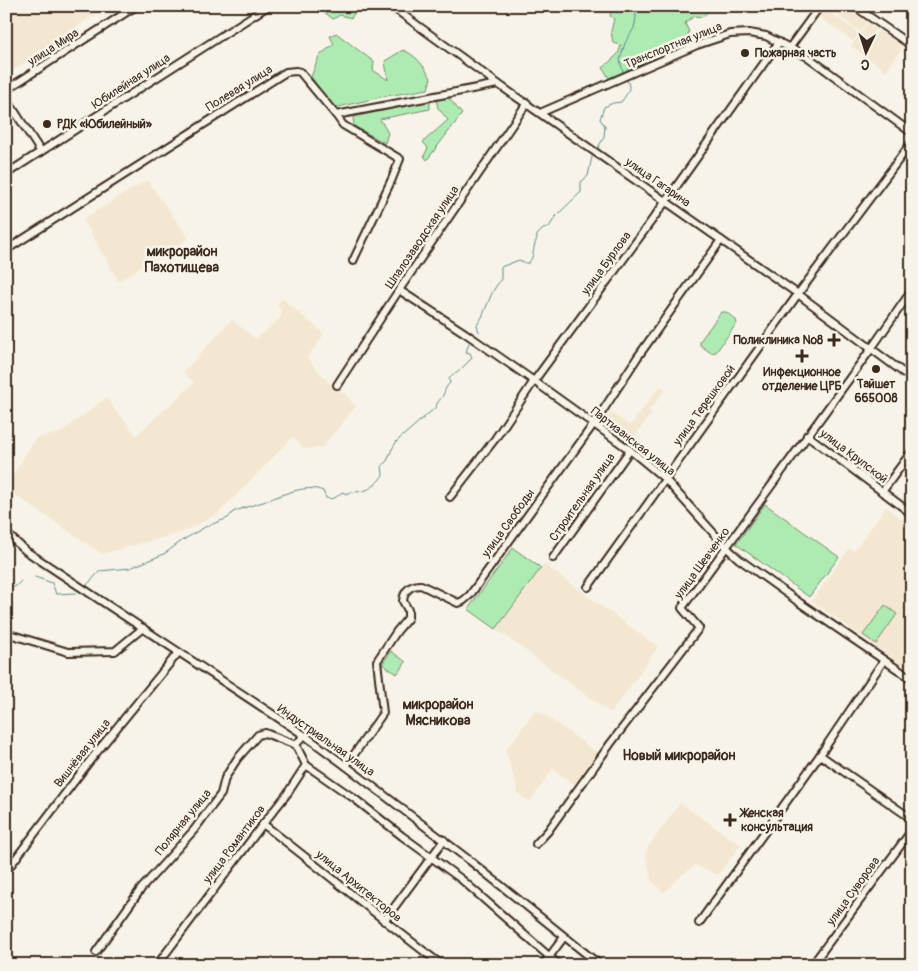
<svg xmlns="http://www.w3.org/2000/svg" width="918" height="971" viewBox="0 0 918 971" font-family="Pangolin,sans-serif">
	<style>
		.built { fill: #f4e7d2 }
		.green { fill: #aeebb2; stroke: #748a68 }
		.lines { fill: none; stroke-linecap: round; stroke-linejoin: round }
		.stream { stroke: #61888e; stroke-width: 1 }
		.minor-casing { stroke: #3b2a1e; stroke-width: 10 }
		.minor { stroke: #f7f3e8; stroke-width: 6 }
		.poi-dot { fill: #3b2a1e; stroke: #f7f3e8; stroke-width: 2 }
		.labels { text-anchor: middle; stroke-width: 5; stroke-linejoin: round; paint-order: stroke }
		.street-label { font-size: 12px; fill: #3b2a1e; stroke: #f7f3e8 }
		.poi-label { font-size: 12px; font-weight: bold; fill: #3b2a1e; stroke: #f7f3e8; text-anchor: start }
		.neighbourhood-label { font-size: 14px; font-weight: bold; fill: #3b2a1e; stroke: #f7f3e8 }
	</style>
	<rect width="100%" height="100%" fill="#f7f3e8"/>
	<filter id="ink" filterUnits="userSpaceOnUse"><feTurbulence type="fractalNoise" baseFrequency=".02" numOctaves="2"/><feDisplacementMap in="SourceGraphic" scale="10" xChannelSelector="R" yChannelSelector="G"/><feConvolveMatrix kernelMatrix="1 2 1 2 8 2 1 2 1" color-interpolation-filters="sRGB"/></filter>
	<g filter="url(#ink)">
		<g class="built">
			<polygon points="6,6 107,6 6,75"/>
			<polygon points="825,6 845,6 867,22 860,32"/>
			<polygon points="824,8 859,33 853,41 818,16"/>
			<polygon points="868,23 903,47 886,71 851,46"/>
			<polygon points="147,180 189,238 118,281 83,219"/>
			<polygon points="282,298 324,334 307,358 334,388 345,394 356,407 322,447 304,449 293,437 218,514 183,532 102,554 6,489 6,486 36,438 60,433 106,398 136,435 194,383 183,372 232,320 256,339 281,317 281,310 277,304"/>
			<polygon points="660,386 665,390 649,411 652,413 636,435 642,440 638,445 605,421 611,412 630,426"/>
			<polygon points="886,507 912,526 912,669 910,671 812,601 849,548 854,551"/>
			<polygon points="544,564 658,647 611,713 496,629"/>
			<polygon points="536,709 598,753 575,785 553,769 530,802 518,794 506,750"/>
			<polygon points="680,803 741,845 718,875 695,865 676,880 664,893 651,880 646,855 648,847"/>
		</g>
		<g class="green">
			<polygon points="316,6 354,6 357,10 351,18 340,15 333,19"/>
			<polygon points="613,6 711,6 711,9 702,17 694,16 685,23 689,32 684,45 609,78 603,68 618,54 621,45 613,43 611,31 614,19 610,16"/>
			<path d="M336 33 374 62 373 70 388 80 385 61 403 50C417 56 423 65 431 78L428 89 381 97 334 108 311 77 319 56 334 44 330 36Z"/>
			<polygon points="449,98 462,114 427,160 424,156 428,148 423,142 448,120 438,108 436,100"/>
			<polygon points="430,101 430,109 380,119 388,133 385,143 354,126 353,117"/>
			<polygon points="721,312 726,312 736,320 737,323 716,352 711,353 700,345 700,341"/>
			<polygon points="765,504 839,557 809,597 736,544"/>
			<polygon points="513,548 541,568 496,629 468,609"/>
			<polygon points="885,605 897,614 876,644 863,635"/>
			<polygon points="391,651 406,662 397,674 382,664"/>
		</g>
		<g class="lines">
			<g class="stream">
				<polyline points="623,72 620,60 625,43 634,28 636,18 635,6"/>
				<path d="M598 148 604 137 605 126 600 119 604 107 613 103 621 102C627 94 632 89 627 80"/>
				<path d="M479 332 477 325 482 317 493 291 501 279V267L519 260 525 263H529C533 256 533 255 534 247 535 243 537 240 537 235L543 229 549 227 556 216 581 192V182L588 176 592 157"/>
				<polyline points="35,577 52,583 56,594 76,593"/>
				<path d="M87 585 100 571 130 568 164 554 183 540 205 527 228 518 233 512C243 508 253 505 263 502 280 496 306 483 323 491L326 498C333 500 337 497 342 492L347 494C353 490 357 493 363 491 372 489 378 482 383 475L382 465 387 461 392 449 397 441 436 407C437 402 439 401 442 397 445 392 445 387 450 383L449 379 453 374 457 373 472 358 470 353 466 352 469 343"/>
				<polyline points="6,587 15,587 21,581"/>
			</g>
			<g class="minor-casing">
				<g id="minor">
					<polyline points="391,6 498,84 798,294 912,379"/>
					<polyline points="854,6 912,46"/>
					<polyline points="790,47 820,6"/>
					<polyline points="6,90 136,6"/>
					<polyline points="6,98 41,152"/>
					<polyline points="540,113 697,45 730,34 749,33 766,36 808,57 912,133"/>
					<polyline points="336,115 343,125 400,159 392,179 353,261"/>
					<polyline points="6,174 268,6"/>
					<polyline points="6,250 286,72 296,71 300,72 336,115 498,84"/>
					<polyline points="399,290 465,333 534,381 630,450 665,479 726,547 739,559 800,603 912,679"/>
					<polyline points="337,385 399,290 527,103"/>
					<polyline points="807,435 912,514"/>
					<polyline points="882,492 912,451"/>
					<polyline points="450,497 495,439 534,381 666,201 779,42"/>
					<polyline points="6,533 26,551 304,735 346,766 469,860 600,965"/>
					<polyline points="553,558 630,450"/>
					<polyline points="588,587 798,294 912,142"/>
					<polyline points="6,633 68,652 115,651 143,628"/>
					<polyline points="820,755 912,819"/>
					<polyline points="306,765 355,799 402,836 461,879 559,965"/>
					<path d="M346 766 383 713 377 661 397 631 408 618V610L403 601C404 590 411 585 421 585L458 603 463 601 470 595 598 418 637 358 721 240"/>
					<path d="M263 824C323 870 381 919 442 965"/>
					<polyline points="536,844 548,831 611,743 699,628 682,608 871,349 912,290"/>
					<polyline points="7,870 92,758 178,653"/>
					<polyline points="384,921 444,840"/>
					<polyline points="699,923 820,755 884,660"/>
					<polyline points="96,952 141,889 194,830 208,811 221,794 225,778 237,759 258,735 265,733 296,745"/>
					<polyline points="157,965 263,824 287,794 306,765 296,745 304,735"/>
					<polyline points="543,965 564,937"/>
					<polyline points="812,965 912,830"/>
				</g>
			</g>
			<use href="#minor" class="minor"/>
		</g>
	</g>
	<g class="poi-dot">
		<circle cx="745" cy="53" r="5"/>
		<circle cx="47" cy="124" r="5"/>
		<path d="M831.5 332.5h5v5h5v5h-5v5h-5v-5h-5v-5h5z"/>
		<path d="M799.5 348.5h5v5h5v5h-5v5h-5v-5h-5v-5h5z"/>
		<circle cx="876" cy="369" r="5"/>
		<path d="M727.5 812.5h5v5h5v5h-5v5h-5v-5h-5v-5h5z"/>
	</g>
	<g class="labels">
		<g class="street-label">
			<text transform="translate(673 45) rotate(-22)" y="4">Транспортная улица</text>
			<text transform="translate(53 47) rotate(-33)" y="4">улица Мира</text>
			<text transform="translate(131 81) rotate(-33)" y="4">Юбилейная улица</text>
			<text transform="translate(239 88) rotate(-32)" y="4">Полевая улица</text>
			<text transform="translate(658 182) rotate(35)" y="4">улица Гагарина</text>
			<text transform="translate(422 237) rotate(-56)" y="4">Шпалозаводская улица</text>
			<text transform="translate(606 263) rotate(-54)" y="4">улица Бурлова</text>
			<text transform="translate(704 405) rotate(-54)" y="4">улица Терешковой</text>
			<text transform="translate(633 441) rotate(38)" y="4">Партизанская улица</text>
			<text transform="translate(854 456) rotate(37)" y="4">улица Крупской</text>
			<text transform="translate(582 497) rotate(-55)" y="4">Строительная улица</text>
			<text transform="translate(508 523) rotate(-54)" y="4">улица Свободы</text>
			<text transform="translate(702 563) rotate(-54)" y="4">улица Шевченко</text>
			<text transform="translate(326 740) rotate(35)" y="4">Индустриальная улица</text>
			<text transform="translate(82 753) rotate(-52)" y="4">Вишнёвая улица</text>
			<text transform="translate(183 822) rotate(-51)" y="4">Полярная улица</text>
			<text transform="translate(234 844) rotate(-53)" y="4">улица Романтиков</text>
			<text transform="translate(359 886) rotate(39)" y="4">улица Архитекторов</text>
			<text transform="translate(853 891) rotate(-54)" y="4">улица Суворова</text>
		</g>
		<g class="poi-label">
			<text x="755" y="57">Пожарная часть</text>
			<text x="57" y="128">РДК «Юбилейный»</text>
			<text x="823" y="344" text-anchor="end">Поликлиника №8</text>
			<text x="802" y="376" text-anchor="middle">Инфекционное<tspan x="802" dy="14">отделение ЦРБ</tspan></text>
			<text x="876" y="388" text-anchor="middle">Тайшет<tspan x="876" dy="14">665008</tspan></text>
			<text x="741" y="817">Женская<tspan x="741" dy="14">консультация</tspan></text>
		</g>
		<g class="neighbourhood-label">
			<text x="182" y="256">микрорайон<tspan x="182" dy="16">Пахотищева</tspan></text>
			<text x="438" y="709">микрорайон<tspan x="438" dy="16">Мясникова</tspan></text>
			<text x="679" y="760">Новый микрорайон</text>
		</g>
	</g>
	<rect width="918" height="971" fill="none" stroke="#f7f3e8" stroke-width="25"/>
	<rect x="12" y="12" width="893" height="946" fill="none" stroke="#3b2a1e" stroke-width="2" filter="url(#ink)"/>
	<g transform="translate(866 52) rotate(184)" stroke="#f7f3e8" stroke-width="4" paint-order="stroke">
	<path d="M0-4L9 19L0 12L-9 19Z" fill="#3b2a1e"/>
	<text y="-8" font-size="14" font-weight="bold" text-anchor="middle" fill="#3b2a1e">С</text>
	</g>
</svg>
